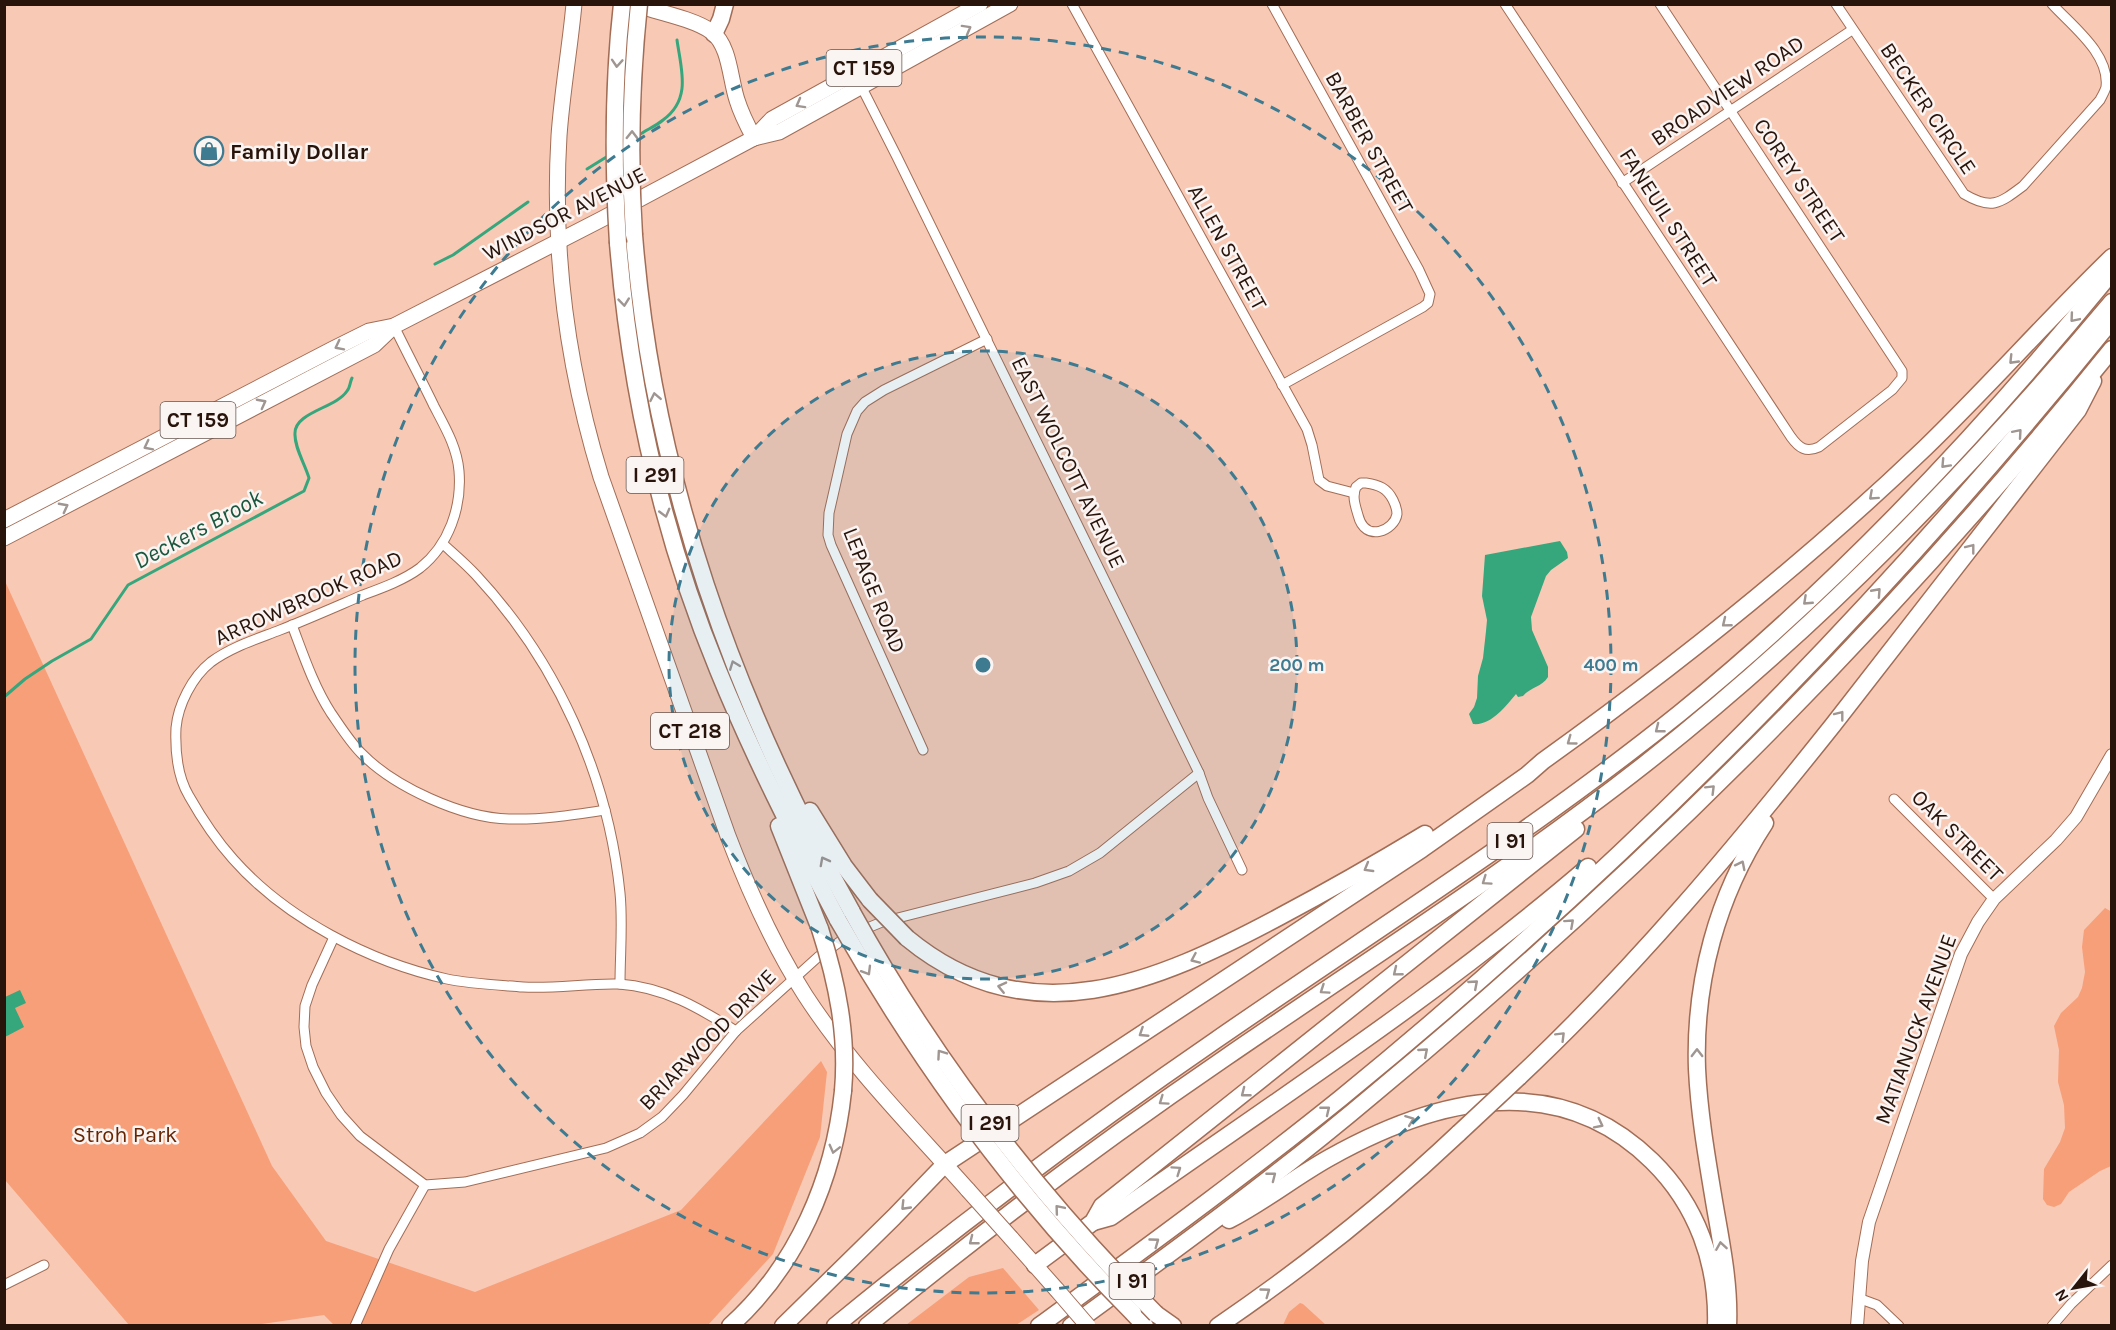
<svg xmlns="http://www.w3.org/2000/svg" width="2116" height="1330" viewBox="0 0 2116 1330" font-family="Karla,sans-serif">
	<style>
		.green { fill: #f79f79 }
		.water { fill: #36a67c }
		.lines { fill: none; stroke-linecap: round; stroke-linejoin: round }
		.stream { stroke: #36a67c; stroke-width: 3 }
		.minor-casing { stroke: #a26d56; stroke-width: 11 }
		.tertiary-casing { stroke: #a26d56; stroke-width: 14 }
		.primary-casing { stroke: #a26d56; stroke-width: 17 }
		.motorway-casing { stroke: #a26d56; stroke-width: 19 }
		.minor { stroke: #fff; stroke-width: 9 }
		.tertiary { stroke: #fff; stroke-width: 12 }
		.primary { stroke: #fff; stroke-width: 15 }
		.motorway { stroke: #fff; stroke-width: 16 }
		.primary-bridge-casing { stroke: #a26d56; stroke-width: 17; stroke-linecap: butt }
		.motorway-bridge-casing { stroke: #a26d56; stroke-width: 19; stroke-linecap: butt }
		.primary-bridge { stroke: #fff; stroke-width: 15 }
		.motorway-bridge { stroke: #fff; stroke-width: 16 }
		.oneway { stroke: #9f9591 }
		.ring { fill: none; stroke: #3e7b91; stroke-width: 3; stroke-dasharray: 10 8 }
		.labels { text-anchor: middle; stroke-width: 5; stroke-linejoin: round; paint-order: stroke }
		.shield { fill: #faf4f2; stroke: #685750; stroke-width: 1.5 }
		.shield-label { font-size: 21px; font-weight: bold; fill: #29140b }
		.street-label { font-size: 22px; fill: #29140b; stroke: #faf4f2 }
		.poi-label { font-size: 22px; font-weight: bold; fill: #29140b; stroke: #faf4f2; text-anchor: start }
		.park-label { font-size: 22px; fill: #682400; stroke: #faf4f2 }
		.water-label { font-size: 24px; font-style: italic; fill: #1b563f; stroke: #faf4f2 }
		.centre { fill: #3e7b91; stroke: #faf4f2; stroke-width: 3 }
		.ring-label { font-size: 18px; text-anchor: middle; font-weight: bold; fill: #3e7b91; stroke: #faf4f2; stroke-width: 5; stroke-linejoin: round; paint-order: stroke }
	</style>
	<rect width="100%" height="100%" fill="#f8c9b5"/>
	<g class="green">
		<polygon points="4,579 272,1166 326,1241 475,1292 681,1210 821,1061 827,1072 820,1137 773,1254 708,1325 335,1326 324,1315 255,1325 129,1325 5,1180"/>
		<polygon points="2105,908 2112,912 2111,1166 2100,1171 2069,1192 2061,1204 2054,1207 2047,1205 2043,1199 2044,1169 2060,1142 2065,1128 2064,1105 2058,1082 2059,1050 2054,1026 2061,1013 2078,997 2082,988 2085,972 2082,947 2084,930"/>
		<polygon points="1003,1268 1039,1310 1016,1325 906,1325 969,1277"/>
		<polygon points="1300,1303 1303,1304 1326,1325 1283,1325 1289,1312"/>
	</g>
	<g class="water">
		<path d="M1560 541 1567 552 1568 558 1551 570 1546 576 1531 617 1532 630 1548 667V677C1542 687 1529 688 1523 696L1518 697 1516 694C1506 706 1491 726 1473 724L1469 714 1474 707 1477 698 1478 676 1483 658 1486 631 1487 620 1482 596 1485 555Z"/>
		<polygon points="20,990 26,1003 15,1008 24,1027 5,1037 5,1018 6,1017 5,997"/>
	</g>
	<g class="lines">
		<g class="stream">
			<path d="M639 135C646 130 656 126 663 120 692 99 681 69 677 40"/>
			<polyline points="587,169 608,156"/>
			<polyline points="435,264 453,255 528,202"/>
			<path d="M4 697 25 679 52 661 91 639 128 585 304 491 309 478C305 464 294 447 295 433 295 412 336 408 347 391 350 388 350 382 352 378"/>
		</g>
		<g class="minor-casing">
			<g id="minor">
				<polyline points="1072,4 1307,429 1312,445 1319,480 1327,486 1354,493"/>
				<polyline points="1272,4 1419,270 1430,294 1428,303 1423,307 1282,385"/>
				<path d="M1505 4 1791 437C1799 448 1806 453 1819 447L1892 390 1902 378V371L1660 4"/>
				<path d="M1836 4 1964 194C1991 210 1999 204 2023 186L2100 100C2102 96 2105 91 2106 87 2110 54 2072 26 2052 4"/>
				<polyline points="860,84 897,157 1180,734 1199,773 1208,798 1242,870"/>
				<polyline points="1622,183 1852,30"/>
				<path d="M394 326C407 353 421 379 434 406 445 427 457 447 459 471 462 507 449 545 420 568 404 580 382 588 363 595 335 607 308 619 280 630 257 639 231 647 211 662 192 677 178 705 176 728 175 752 177 776 189 796 202 819 216 840 233 859 286 919 370 962 447 979 471 984 499 985 523 987 555 989 587 983 619 984 664 987 699 1008 736 1031"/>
				<path d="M1366 483C1379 485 1387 488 1393 500 1395 504 1397 509 1397 514 1395 530 1365 544 1358 515 1355 505 1352 496 1356 487L1361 483Z"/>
				<path d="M443 544C454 554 466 564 476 575 557 662 608 775 620 893 623 923 620 954 620 984"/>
				<path d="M292 625C303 654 314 687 331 713 340 726 350 742 361 753 394 787 462 818 509 819 542 820 573 815 605 810"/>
				<polyline points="923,750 831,545 828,535 829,513 847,434 857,411 865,402 884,390 987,339"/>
				<polyline points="1894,799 1994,899"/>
				<polyline points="334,937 312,985 305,1006 304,1027 306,1046 313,1067 326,1093 341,1115 360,1136 425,1185 465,1182 606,1148 640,1133 662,1117 683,1095 736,1031 818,957 848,936 882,922 1035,883 1069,871 1100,853 1199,773"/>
				<polyline points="4,1285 44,1265"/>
				<polyline points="1858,1298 1877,1305 1899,1326"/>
				<polyline points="355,1326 389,1249 425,1185"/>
				<polyline points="2052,1326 2071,1304 2112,1265"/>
			</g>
		</g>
		<g class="tertiary-casing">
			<polyline id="tertiary" points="1857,1326 1862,1261 1869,1222 1961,954 1978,922 1994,899 2056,840 2076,817 2112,755"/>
		</g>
		<g class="primary-casing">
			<g id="primary">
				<path d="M574 4C570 48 562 92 559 136 552 252 567 366 601 477L728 836C749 891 773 945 805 995 851 1066 912 1127 968 1190"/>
				<path d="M633 4C654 11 695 19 712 32 730 46 730 79 737 100 741 113 747 125 754 138"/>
				<polyline points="754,138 779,132 1010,4"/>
				<polyline points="4,520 333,349 369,331 394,326 602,219 754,138 772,119 980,4"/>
				<polyline points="4,538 374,345 394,326"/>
				<polyline points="1011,1238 1057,1290"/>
			</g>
		</g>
		<g class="motorway-casing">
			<g id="motorway">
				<polyline points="714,34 721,19 725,4"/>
				<path d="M634 235C653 477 734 701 852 912"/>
				<path d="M618 243C630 390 662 534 718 670 753 756 795 838 838 920"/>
				<polyline points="810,811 844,866 870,900"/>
				<polyline points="779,826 820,929"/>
				<path d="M907 938C1029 1039 1157 982 1279 917 1328 891 1377 863 1425 834"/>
				<path d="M1519 1077C1634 969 1735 848 1833 725 1915 620 1996 515 2078 410L2093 381"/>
				<path d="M1229 1220C1264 1202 1295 1177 1329 1158 1434 1099 1556 1067 1652 1161 1697 1205 1718 1264 1716 1326"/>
				<path d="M1093 1222 1111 1217C1272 1103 1438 996 1588 867"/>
				<polyline points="1035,1265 1093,1222 1102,1206 1576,829"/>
				<polyline points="1133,1313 1145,1326"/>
				<polyline points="1156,1314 1173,1326"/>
				<path d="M730 1326C797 1266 834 1179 843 1091"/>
				<path d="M783 1326 894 1217 945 1164 1422 849 1527 775 1543 761C1677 665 1806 562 1925 448 1989 386 2048 319 2112 257"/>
				<path d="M835 1326C958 1225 1085 1130 1216 1040 1372 932 1532 832 1680 713 1840 583 1982 432 2112 272"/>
				<path d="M867 1326C983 1231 1102 1142 1225 1058 1366 961 1510 870 1645 764 1819 627 1970 471 2112 302"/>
				<path d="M1039 1326C1141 1251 1243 1177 1341 1098 1624 867 1883 604 2112 320"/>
				<path d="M1071 1326C1174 1251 1277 1176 1374 1094 1643 871 1892 622 2112 349"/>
				<path d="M1218 1326C1303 1268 1384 1204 1459 1133"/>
				<path d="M1728 1326C1730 1281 1720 1238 1713 1195 1706 1153 1699 1111 1697 1069 1694 982 1717 896 1765 823"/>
			</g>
		</g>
		<use href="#minor" class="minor"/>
		<use href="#tertiary" class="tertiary"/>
		<use href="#primary" class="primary"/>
		<use href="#motorway" class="motorway"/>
		<g class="primary-bridge-casing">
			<g id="primary-bridge">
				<polyline points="968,1190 1011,1238"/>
				<polyline points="1057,1290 1088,1326"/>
			</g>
		</g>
		<g class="motorway-bridge-casing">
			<g id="motorway-bridge">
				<path d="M634 235C629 158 631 81 639 4"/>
				<path d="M618 243C613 164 613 84 622 4"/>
				<polyline points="870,900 907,938"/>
				<path d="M852 912C933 1059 1038 1195 1156 1314"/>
				<path d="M838 920C919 1062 1017 1197 1133 1313"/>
				<path d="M820 929C837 982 848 1035 843 1091"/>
				<polyline points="1459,1133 1519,1077"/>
			</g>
		</g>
		<use href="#primary-bridge" class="primary-bridge"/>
		<use href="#motorway-bridge" class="motorway-bridge"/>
	</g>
	<defs><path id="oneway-chevron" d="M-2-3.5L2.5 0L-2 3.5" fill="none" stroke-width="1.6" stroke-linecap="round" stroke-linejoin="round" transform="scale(1.5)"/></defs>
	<g class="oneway">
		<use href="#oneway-chevron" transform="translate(967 29) rotate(-29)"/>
		<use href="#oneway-chevron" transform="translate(617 63) rotate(94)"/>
		<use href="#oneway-chevron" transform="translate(800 104) rotate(151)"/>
		<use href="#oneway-chevron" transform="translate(632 135) rotate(-89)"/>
		<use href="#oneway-chevron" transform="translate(624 302) rotate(84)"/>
		<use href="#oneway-chevron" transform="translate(2074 318) rotate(130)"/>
		<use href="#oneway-chevron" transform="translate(339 346) rotate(153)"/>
		<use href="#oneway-chevron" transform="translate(2013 360) rotate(134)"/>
		<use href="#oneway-chevron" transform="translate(655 397) rotate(-101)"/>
		<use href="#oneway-chevron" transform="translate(262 403) rotate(-28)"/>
		<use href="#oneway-chevron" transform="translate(2018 433) rotate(-49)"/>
		<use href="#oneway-chevron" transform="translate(148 446) rotate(153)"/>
		<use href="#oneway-chevron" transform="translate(1945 464) rotate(133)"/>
		<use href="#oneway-chevron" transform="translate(1873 496) rotate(138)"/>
		<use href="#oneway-chevron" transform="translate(64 507) rotate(-28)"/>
		<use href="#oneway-chevron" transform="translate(665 513) rotate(75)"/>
		<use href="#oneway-chevron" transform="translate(1971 548) rotate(-52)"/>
		<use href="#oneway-chevron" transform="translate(1877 592) rotate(-48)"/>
		<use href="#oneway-chevron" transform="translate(1807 601) rotate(137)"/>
		<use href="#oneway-chevron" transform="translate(1726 623) rotate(141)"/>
		<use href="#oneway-chevron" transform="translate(734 665) rotate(-111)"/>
		<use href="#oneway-chevron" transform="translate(1840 715) rotate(-52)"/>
		<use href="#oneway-chevron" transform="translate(1659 729) rotate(142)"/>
		<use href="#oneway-chevron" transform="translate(1571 741) rotate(144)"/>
		<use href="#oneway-chevron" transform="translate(1711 789) rotate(-45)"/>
		<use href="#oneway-chevron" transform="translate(824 861) rotate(-118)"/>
		<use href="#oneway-chevron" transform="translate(1741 865) rotate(-63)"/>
		<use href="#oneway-chevron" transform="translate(1368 868) rotate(150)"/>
		<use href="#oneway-chevron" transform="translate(1486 881) rotate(145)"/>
		<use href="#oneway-chevron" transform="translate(1570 923) rotate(-42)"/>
		<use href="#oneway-chevron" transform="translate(1195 959) rotate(156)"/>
		<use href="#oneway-chevron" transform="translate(867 971) rotate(59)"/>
		<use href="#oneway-chevron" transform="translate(1397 972) rotate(141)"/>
		<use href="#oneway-chevron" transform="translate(1474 984) rotate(-41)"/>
		<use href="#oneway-chevron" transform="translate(1002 987) rotate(-167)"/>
		<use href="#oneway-chevron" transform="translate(1324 990) rotate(146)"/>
		<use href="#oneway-chevron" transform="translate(1143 1033) rotate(147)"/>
		<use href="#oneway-chevron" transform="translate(1561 1036) rotate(-45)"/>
		<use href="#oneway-chevron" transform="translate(1424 1052) rotate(-41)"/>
		<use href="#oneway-chevron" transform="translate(1697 1053) rotate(-90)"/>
		<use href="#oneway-chevron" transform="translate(941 1054) rotate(-125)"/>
		<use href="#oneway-chevron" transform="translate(1245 1093) rotate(142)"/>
		<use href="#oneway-chevron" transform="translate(1163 1101) rotate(145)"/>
		<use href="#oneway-chevron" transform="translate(1326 1110) rotate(-39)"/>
		<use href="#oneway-chevron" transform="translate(1410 1120) rotate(-21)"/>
		<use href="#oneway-chevron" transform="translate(1599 1124) rotate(27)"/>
		<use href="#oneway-chevron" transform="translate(834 1149) rotate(104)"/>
		<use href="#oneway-chevron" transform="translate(1177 1170) rotate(-35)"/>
		<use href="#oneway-chevron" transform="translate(1272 1176) rotate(-38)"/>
		<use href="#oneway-chevron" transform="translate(905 1206) rotate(134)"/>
		<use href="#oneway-chevron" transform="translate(1059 1209) rotate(-130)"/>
		<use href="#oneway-chevron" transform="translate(973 1241) rotate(142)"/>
		<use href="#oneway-chevron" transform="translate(1155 1242) rotate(-36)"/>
		<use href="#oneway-chevron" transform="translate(1721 1246) rotate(-99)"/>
		<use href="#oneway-chevron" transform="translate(1266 1292) rotate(-36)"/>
	</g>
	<circle cx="983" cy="665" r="314" fill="#3e7b91" fill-opacity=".12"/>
	<g class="ring">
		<circle cx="983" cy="665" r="314"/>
		<circle cx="983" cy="665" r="628"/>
	</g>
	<defs>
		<g id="shop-ring" transform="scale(1.5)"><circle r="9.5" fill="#faf4f2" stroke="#3e7b91" stroke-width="1.5"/><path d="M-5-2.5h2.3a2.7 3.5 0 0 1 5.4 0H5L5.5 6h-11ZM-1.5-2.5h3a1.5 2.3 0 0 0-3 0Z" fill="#3e7b91"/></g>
	</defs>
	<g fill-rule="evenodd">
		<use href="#shop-ring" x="209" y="151"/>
	</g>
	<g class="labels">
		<g class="shield">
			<rect x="826.5" y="50" width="75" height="36" rx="4.5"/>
			<rect x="160.5" y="402" width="75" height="36" rx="4.5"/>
			<rect x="626.5" y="457" width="57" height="36" rx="4.5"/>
			<rect x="651" y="713" width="78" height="36" rx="4.5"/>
			<rect x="1487.5" y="823" width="45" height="36" rx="4.5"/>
			<rect x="961.5" y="1105" width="57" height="36" rx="4.5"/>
			<rect x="1109.5" y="1263" width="45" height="36" rx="4.5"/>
		</g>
		<g class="shield-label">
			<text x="864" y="75">CT 159</text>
			<text x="198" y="427">CT 159</text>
			<text x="655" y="482">I 291</text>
			<text x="690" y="738">CT 218</text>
			<text x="1510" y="848">I 91</text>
			<text x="990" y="1130">I 291</text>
			<text x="1132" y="1288">I 91</text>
		</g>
		<g class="street-label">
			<text transform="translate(1727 90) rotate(-34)" y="8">BROADVIEW ROAD</text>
			<text transform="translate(1929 108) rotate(56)" y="8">BECKER CIRCLE</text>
			<text transform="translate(1370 142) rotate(61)" y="8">BARBER STREET</text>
			<text transform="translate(1800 180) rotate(56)" y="8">COREY STREET</text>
			<text transform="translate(564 213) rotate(-27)" y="8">WINDSOR AVENUE</text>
			<text transform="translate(1669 217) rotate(57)" y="8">FANEUIL STREET</text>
			<text transform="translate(1228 247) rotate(61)" y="8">ALLEN STREET</text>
			<text transform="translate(1069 462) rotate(64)" y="8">EAST WOLCOTT AVENUE</text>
			<text transform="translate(875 590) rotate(68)" y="8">LEPAGE ROAD</text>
			<text transform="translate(308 597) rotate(-24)" y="8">ARROWBROOK ROAD</text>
			<text transform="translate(1958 835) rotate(45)" y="8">OAK STREET</text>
			<text transform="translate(1915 1029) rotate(-70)" y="8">MATIANUCK AVENUE</text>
			<text transform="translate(707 1039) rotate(-46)" y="8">BRIARWOOD DRIVE</text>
		</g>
		<g class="poi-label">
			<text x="230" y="159">Family Dollar</text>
		</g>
		<g class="park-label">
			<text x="125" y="1142">Stroh Park</text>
		</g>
		<g class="water-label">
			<text transform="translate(198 529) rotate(-28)" y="8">Deckers Brook</text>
		</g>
	</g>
	<circle cx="983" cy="665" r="9" class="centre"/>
	<g class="ring-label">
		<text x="1297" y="671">200 m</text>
		<text x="1611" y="671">400 m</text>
	</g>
	<rect width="2116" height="1330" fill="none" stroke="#29140b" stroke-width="12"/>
	<g transform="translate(2074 1288) rotate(239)" stroke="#faf4f2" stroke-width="4.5" paint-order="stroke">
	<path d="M0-4.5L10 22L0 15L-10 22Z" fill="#29140b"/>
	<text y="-9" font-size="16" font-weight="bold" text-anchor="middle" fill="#29140b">N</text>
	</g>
</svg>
